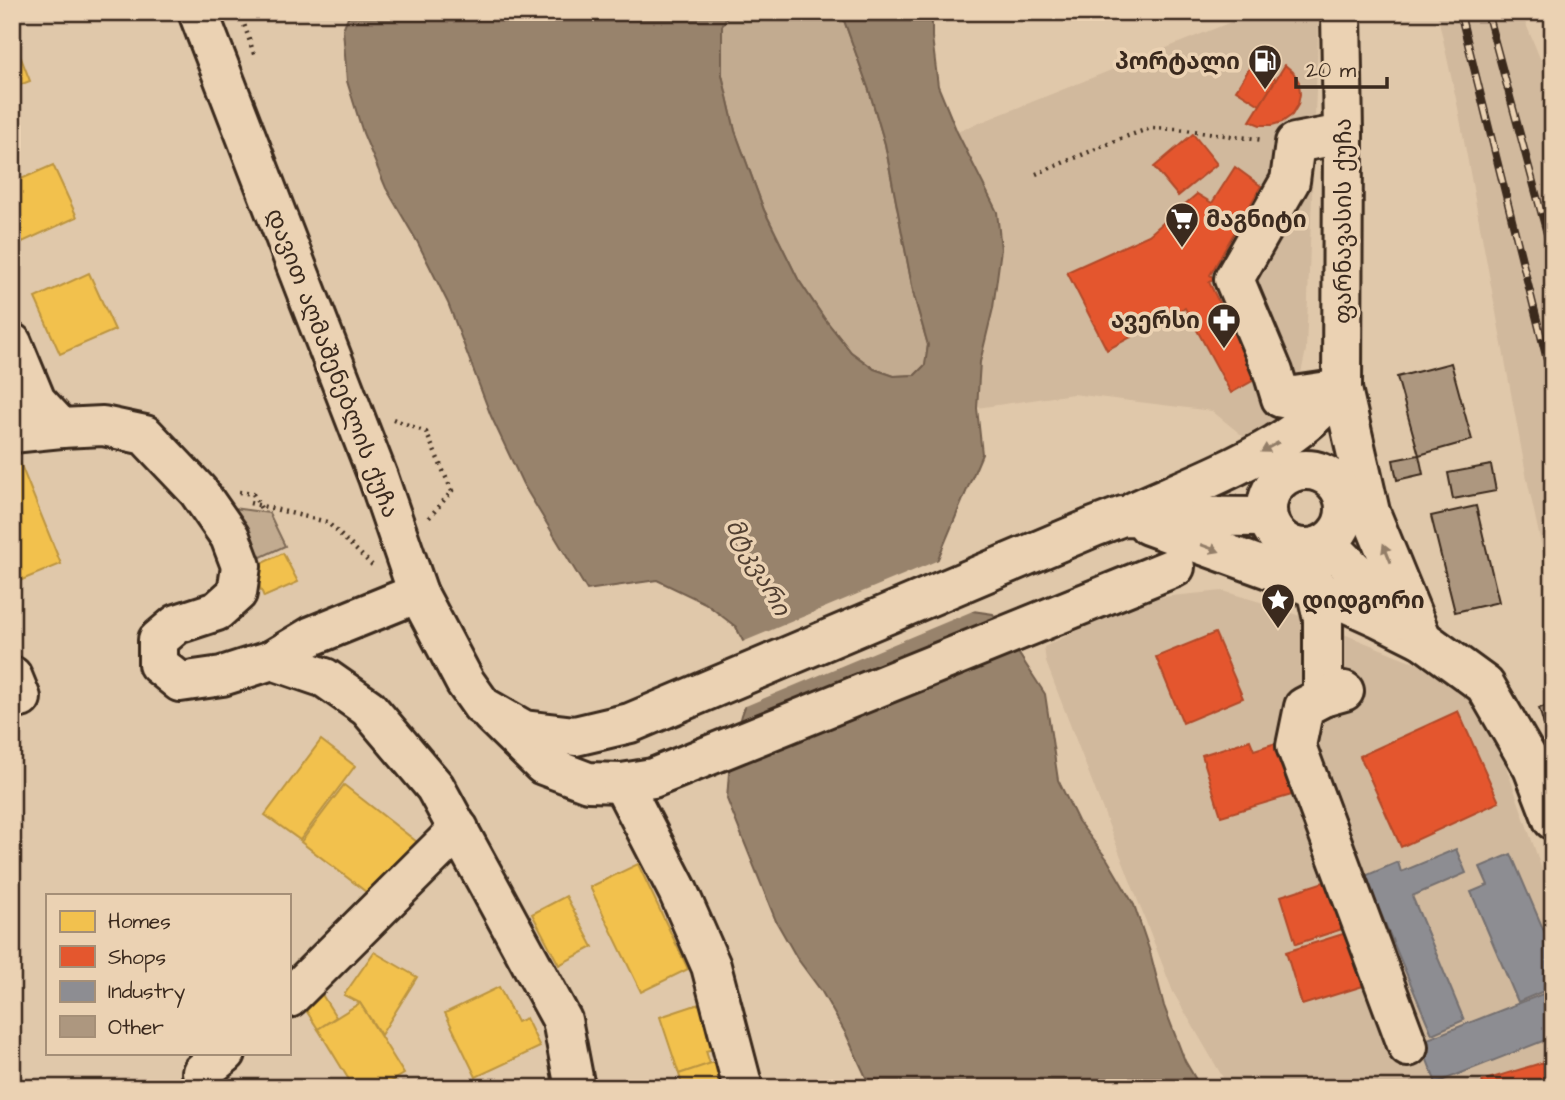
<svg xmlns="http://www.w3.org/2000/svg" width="1565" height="1100" viewBox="0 0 1565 1100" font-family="'Architects Daughter','Noto Sans Georgian',sans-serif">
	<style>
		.built { fill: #d1b99d }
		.green { fill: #c2ab90; stroke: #7e6a57; stroke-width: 2 }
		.water { fill: #98836c; stroke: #735f4d; stroke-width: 2 }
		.pier { fill: #e0c8aa }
		.homes { fill: #f2c14e; stroke: #bb9440; stroke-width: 2 }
		.shops { fill: #e4572e; stroke: #b14a29; stroke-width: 2 }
		.industry { fill: #8d8d92; stroke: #746f6f; stroke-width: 2 }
		.building { fill: #ad977f; stroke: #3b2a1e; stroke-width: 2 }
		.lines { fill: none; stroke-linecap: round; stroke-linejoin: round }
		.minor-casing { stroke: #3b2a1e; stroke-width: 44 }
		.major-casing { stroke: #3b2a1e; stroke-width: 44 }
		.path { stroke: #3b2a1e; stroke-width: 4.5; stroke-dasharray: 2 5; stroke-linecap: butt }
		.minor { stroke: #ebd2b3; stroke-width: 38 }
		.major { stroke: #ebd2b3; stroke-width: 38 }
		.rail-casing { stroke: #3b2a1e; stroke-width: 8 }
		.rail { stroke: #ebd2b3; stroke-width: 5; stroke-dasharray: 16; stroke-linecap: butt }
		.oneway { fill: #937e68 }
		.labels { text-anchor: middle; stroke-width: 7; stroke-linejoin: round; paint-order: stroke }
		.poi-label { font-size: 23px; font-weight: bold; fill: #3b2a1e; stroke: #ebd2b3; text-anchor: end }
		.street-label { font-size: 23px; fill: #3b2a1e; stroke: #ebd2b3 }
		.water-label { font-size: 24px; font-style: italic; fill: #524032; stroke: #ebd2b3 }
	</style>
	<rect width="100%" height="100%" fill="#e0c8aa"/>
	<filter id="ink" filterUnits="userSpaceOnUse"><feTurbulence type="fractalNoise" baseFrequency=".0143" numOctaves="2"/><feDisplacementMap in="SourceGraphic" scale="14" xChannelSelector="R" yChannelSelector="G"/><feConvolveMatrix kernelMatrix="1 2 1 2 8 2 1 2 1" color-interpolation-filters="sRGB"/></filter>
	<g filter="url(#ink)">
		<g class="built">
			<polygon points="1256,12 1319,12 1306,350 1285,447 1275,462 1212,411 1073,394 977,408 980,362 993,308 997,212 957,132"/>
			<polygon points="1437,12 1521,12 1553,90 1553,599 1527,479 1458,108"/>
			<polygon points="1223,591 1277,607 1460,681 1494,732 1553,901 1553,1088 1229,1088 1173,992 1046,662 1044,647 1141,599"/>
		</g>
		<g class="green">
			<polygon points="729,12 841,12 869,90 885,144 914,296 928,345 925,365 915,375 894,376 874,369 851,352 824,318 798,279 764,210 735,131 722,75 722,26"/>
			<polygon points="233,508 269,513 285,546 259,558"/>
		</g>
		<polygon class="water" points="350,12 729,12 722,26 722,75 735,131 764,210 798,279 824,318 851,352 874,369 894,376 915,375 925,365 928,345 914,296 885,144 869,90 841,12 932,12 932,37 938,86 957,132 997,212 1001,249 993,308 980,362 977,408 982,454 937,561 959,609 993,614 1045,694 1058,780 1078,821 1107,859 1134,905 1150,952 1164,1006 1185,1061 1201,1088 871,1088 846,1034 822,992 797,958 776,921 727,799 730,760 742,715 750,693 749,653 736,627 705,603 657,580 587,590 523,484 491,416 448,303 418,243 386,188 363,133 347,81 343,29"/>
		<polygon class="pier" points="941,559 941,561 961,606 980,608 741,708 747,692 746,654 740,643"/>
		<g class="homes">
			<polygon points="12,35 30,81 12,88"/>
			<polygon points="53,165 77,217 18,244 12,230 12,183"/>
			<polygon points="89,273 115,330 60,354 35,298"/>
			<polygon points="12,448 14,448 61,564 12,584"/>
			<polygon points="283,553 298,582 264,597 252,568"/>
			<polygon points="321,740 355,766 300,840 265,815"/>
			<polygon points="344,785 417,842 374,898 301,842"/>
			<polygon points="638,864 688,969 641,992 590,887"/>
			<polygon points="566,896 593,947 559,965 532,914"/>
			<polygon points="374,952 417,977 381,1035 360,1003 344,995"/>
			<polygon points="499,987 517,1022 526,1018 540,1047 476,1077 445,1013"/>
			<polygon points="321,993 336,1017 318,1029 302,1004"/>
			<polygon points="708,1001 723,1046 706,1051 710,1064 679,1074 660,1017"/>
			<polygon points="360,1003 404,1074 381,1088 354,1088 318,1029"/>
			<polygon points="726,1058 734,1088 683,1088 679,1074"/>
		</g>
		<g class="shops">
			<polygon points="1252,64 1276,79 1260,105 1236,90"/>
			<polygon points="1285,65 1293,72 1299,82 1300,94 1298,105 1292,115 1282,122 1272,125 1260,125 1250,121"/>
			<polygon points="1193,134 1217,164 1178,196 1154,167"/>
			<polygon points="1235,167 1261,186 1210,275 1215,279 1209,282 1256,379 1231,393 1185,308 1107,350 1067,272 1149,235 1197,194 1212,203"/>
			<polygon points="1215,633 1243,698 1183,723 1156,657"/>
			<polygon points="1458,711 1499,802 1401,847 1360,756"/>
			<polygon points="1250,740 1254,750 1279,742 1295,794 1221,816 1202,755"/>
			<polygon points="1330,880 1345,928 1296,944 1281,896"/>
			<polygon points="1346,933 1363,986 1302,1005 1286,952"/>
			<polygon points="1551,1060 1553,1067 1553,1088 1484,1088 1482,1081"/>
		</g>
		<g class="industry">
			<polygon points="1456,849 1466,873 1412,896 1464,1020 1432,1034 1365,876 1398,862 1401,872"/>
			<polygon points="1511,854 1553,952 1553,987 1518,1002 1471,892 1488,885 1480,867"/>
			<polygon points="1553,990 1553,1037 1436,1083 1420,1042"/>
		</g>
		<g class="building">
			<polygon points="1451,363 1472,440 1419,455 1397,377"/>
			<polygon points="1419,455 1423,474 1397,480 1393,460"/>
			<polygon points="1491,465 1496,491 1453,499 1448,473"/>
			<polygon points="1476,506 1499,602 1455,612 1431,516"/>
			<polygon points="1553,704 1553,745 1550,746 1539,708"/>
		</g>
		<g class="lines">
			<g class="minor-casing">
				<g id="minor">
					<polyline points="12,343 36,401 61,428 103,426 145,435 198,491 230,537 241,566 237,593 217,611 177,624 158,640 158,664 180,682 222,676 272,660 312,636 418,593"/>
					<polyline points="1342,389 1281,398 1273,372 1234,279 1290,181 1295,143 1343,134"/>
					<polyline points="12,433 61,428"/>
					<polyline points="1302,549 1316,589 1323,619 1323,697"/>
					<polyline points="272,660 325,678 368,708 435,787 562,1020 575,1088"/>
					<polyline points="12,676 21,698"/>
					<polyline points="1344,691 1323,697 1304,707 1296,746 1408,1047"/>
					<polyline points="491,714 543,765 588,782 622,783 653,778 1175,567"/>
					<polyline points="622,783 678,891 711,966 743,1088"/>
					<polyline points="289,998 459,829"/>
					<polyline points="202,1072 226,1053"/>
				</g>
			</g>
			<g class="major-casing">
				<g id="major">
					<polyline points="198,12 378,477 418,593 465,682 482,706 524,730 575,736 630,723 1094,527 1123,516 1267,517"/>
					<polyline points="1341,12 1343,134 1342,389 1370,512 1422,639"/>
					<circle cx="1306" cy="509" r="39"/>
					<path d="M1135 511C1182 490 1231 471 1276 444 1301 430 1321 409 1342 389"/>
					<polyline points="1148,525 1269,569 1316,589 1380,618 1422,639 1485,685 1533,768 1553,820"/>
					<polyline points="1327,543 1402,618"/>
				</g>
			</g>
			<g class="path">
				<polyline points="240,12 254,54"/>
				<polyline points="1036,174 1125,137 1151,128 1177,129 1264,140"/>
				<polyline points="393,419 426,432 452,491 427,520"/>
				<polyline points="239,492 253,494 263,512"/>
				<polyline points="250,503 327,522 372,565"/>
			</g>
			<use href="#minor" class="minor"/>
			<use href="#major" class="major"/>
			<g class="rail-casing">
				<g id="rail">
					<polyline points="1460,12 1553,384"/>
					<polyline points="1487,12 1553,256"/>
				</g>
			</g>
			<use href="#rail" class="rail"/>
		</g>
		<defs><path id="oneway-solid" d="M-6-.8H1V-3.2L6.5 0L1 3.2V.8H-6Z" transform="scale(1.75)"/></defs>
		<g class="oneway">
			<use href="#oneway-solid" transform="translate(1270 447) rotate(151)"/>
			<use href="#oneway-solid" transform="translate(1210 548) rotate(20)"/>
			<use href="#oneway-solid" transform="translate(1387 553) rotate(-112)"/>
		</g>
	</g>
	<defs>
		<g id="fuel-pin" transform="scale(1.75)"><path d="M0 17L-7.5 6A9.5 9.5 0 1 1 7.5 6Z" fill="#3b2a1e" stroke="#ebd2b3"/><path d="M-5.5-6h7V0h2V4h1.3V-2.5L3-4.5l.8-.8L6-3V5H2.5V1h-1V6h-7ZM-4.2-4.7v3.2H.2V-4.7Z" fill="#fff"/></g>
		<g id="supermarket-pin" transform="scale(1.75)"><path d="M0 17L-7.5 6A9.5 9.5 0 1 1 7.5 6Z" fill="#3b2a1e" stroke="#ebd2b3"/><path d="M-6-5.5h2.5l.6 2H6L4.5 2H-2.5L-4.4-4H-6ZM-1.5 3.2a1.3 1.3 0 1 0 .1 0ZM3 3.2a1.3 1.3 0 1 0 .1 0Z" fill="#fff"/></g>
		<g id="pharmacy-pin" transform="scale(1.75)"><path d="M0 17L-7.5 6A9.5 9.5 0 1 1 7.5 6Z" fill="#3b2a1e" stroke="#ebd2b3"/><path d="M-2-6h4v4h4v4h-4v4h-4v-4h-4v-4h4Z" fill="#fff"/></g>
		<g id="sight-pin" transform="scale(1.75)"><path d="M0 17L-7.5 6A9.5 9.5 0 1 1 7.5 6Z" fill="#3b2a1e" stroke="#ebd2b3"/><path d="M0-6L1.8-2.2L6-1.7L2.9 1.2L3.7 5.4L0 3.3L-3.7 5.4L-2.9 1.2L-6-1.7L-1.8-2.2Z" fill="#fff"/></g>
	</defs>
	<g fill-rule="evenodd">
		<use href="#fuel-pin" x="1265" y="61"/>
		<use href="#supermarket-pin" x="1182" y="219"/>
		<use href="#pharmacy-pin" x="1224" y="320"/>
		<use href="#sight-pin" x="1278" y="600"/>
	</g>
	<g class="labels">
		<g class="poi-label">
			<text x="1240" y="69">პორტალი</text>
			<text x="1206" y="227" text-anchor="start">მაგნიტი</text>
			<text x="1200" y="328">ავერსი</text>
			<text x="1302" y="608" text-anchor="start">დიდგორი</text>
		</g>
		<g class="street-label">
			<text transform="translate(1343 221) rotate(-90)" y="8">ფარნავასის ქუჩა</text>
			<text transform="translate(333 363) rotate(69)" y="8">დავით აღმაშენებლის ქუჩა</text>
		</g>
		<g class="water-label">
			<text transform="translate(758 567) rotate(61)" y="8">მტკვარი</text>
		</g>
	</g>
	<rect width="1565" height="1100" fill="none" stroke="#ebd2b3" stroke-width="42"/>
	<rect x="21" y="21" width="1523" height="1058" fill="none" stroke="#3b2a1e" stroke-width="2.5" filter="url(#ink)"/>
	<rect x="46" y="894" width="245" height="161" fill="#ebd2b3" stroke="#a58f77" stroke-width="2"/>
	<rect x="60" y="911" width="35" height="21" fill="#f2c14e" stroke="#a58f77" stroke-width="2"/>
	<text x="108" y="928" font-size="21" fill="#3b2a1e">Homes</text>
	<rect x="60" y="946" width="35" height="21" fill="#e4572e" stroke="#a58f77" stroke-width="2"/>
	<text x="108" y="964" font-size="21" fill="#3b2a1e">Shops</text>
	<rect x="60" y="981" width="35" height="21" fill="#8d8d92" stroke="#a58f77" stroke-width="2"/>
	<text x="108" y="998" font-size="21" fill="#3b2a1e">Industry</text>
	<rect x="60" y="1016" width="35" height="21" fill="#ad977f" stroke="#a58f77" stroke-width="2"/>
	<text x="108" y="1034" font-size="21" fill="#3b2a1e">Other</text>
	<path d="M1296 77v10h91v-10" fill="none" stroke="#3b2a1e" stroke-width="3.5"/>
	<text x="1306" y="77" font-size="21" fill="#3b2a1e" stroke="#ebd2b3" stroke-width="5" paint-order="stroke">20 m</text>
</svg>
